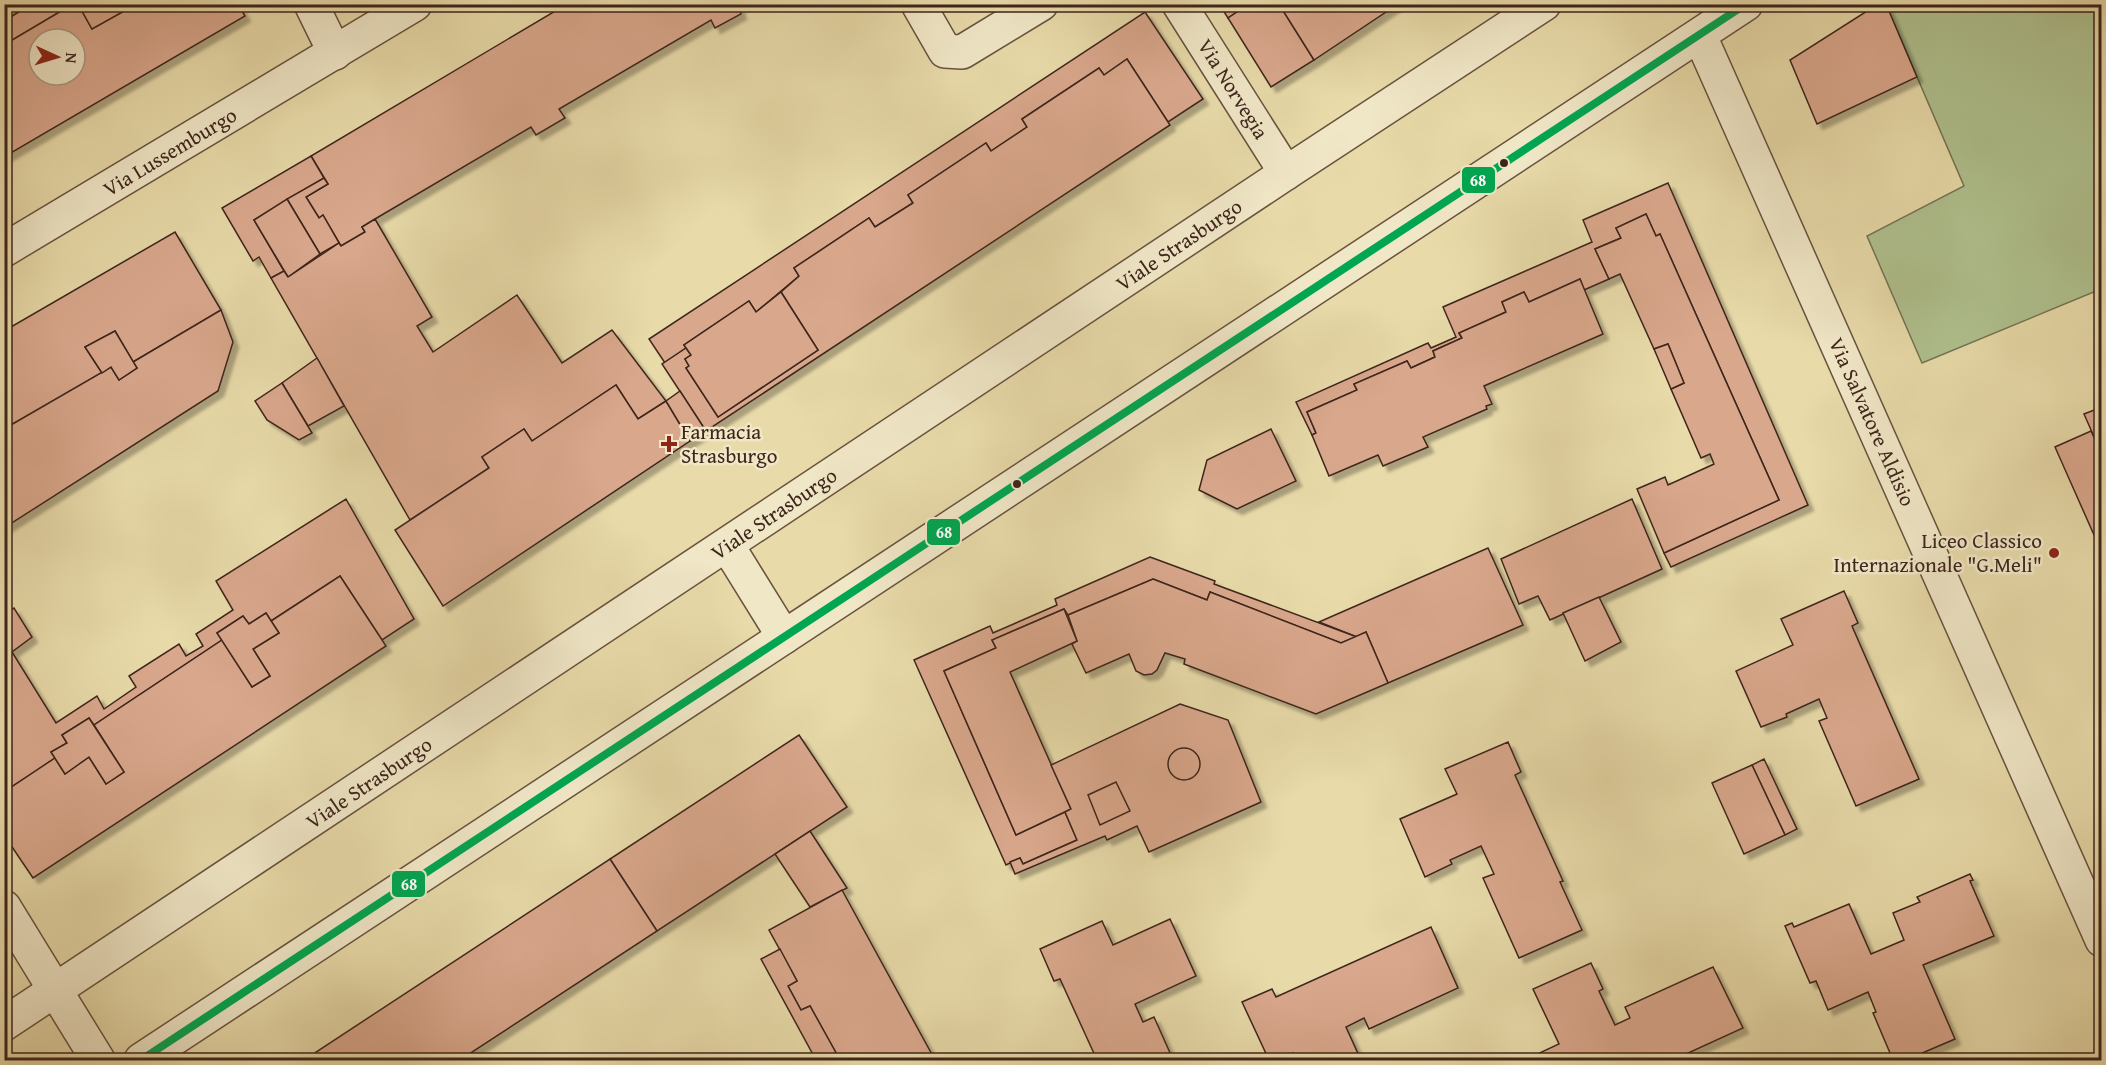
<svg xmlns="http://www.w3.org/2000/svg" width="2106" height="1065" viewBox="0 0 2106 1065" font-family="'Gentium Book Plus',serif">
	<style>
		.green { fill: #afc18e; stroke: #767354; stroke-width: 1.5 }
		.building { fill: #d9a78c; stroke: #3e251b; stroke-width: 1.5; fill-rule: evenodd; filter: url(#shadow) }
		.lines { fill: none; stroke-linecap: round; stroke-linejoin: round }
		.minor-casing { stroke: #68523e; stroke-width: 36 }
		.minor { stroke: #f0e7c7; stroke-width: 33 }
		.bus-1-casing { stroke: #f0e7c7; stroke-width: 12 }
		.bus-1 { stroke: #00a651; stroke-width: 8 }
		.bus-dot { fill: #3e251b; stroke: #f0e7c7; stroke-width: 2 }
		.poi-dot { fill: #8f2418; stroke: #f0e7c7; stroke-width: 2 }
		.labels { text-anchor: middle; stroke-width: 5; stroke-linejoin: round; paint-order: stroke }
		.street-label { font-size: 21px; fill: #3e251b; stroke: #f0e7c7 }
		.poi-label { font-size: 21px; fill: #3e251b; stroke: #f0e7c7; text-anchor: start }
		.line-badge { stroke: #f0e7c7; stroke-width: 2 }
		.badge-label { font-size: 16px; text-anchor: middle; font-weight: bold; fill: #fff }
	</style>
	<defs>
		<filter id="shadow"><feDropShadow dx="5.5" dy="5.5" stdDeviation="1.5" flood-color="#0004"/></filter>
	</defs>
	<rect width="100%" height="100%" fill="#e8daa9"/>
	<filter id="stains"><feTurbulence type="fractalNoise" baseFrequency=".00333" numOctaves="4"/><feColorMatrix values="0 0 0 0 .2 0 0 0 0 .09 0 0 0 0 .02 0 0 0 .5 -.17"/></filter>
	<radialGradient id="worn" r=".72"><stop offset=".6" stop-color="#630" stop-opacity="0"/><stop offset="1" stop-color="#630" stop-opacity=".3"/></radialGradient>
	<polygon class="green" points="1886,5 2101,5 2101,289 1922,363 1867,236 1964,186"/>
	<g class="building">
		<polygon points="4,4 32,4 4,21"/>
		<polygon points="32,4 73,4 9,42 6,37 4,38 4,21"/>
		<path d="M73 4H78L92 29 126 10 123 4H238L245 16 4 157V38L6 37 9 42ZM39 39H75V75H39Z"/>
		<polygon points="78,4 123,4 126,10 92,29"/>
		<polygon points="567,4 738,4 741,14 715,28 711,20 559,109 565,118 536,135 531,127 375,219 362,227 365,232 341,246 323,215 319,218 306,197 328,184 311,156"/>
		<polygon points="1219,4 1249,4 1228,18"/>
		<polygon points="1249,4 1290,4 1282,9 1314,60 1271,87 1228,18"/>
		<polygon points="1290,4 1398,4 1314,60 1282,9"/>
		<polygon points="1878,4 1886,4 1917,77 1817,124 1790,60"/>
		<polygon points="1145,12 1203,99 1168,122 1127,59 1104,75 1099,68 1022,119 1027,127 991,151 986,143 908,195 913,203 875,227 869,218 794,268 799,276 756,312 749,301 684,345 686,348 665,363 649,339"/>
		<polygon points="1127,59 1170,125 706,431 662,364 686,348 691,355 685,359 689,366 686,368 718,417 818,350 781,292 799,276 794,268 869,218 875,227 913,203 908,195 986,143 991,151 1027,127 1022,119 1099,68 1104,75"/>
		<polygon points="311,156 324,178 254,220 284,271 271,278 259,257 253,261 222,208"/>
		<polygon points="324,178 328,184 306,197 319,218 323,215 339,243 320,254 287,199"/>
		<polygon points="1668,183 1808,505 1671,567 1664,553 1779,500 1660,234 1656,236 1646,214 1616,228 1621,238 1595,249 1609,279 1584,290 1580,279 1529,302 1524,292 1502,302 1506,312 1459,333 1462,338 1433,351 1435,357 1411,368 1407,361 1354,384 1357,390 1307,412 1316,433 1312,435 1296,402 1428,343 1431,348 1456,337 1443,307 1592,242 1583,220"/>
		<polygon points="287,199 320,254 288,277 254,220"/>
		<polygon points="1646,214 1656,236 1660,234 1779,500 1664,553 1637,489 1665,477 1668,485 1714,464 1710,454 1701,458 1671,389 1684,383 1668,344 1654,349 1620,274 1609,279 1595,249 1621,238 1616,228"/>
		<polygon points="375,219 432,317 417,326 433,352 517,295 562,363 612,330 666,401 638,419 616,385 532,441 524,429 482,457 489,468 410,520 271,278 284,271 288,277 339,243 341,246 365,232 362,227"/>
		<polygon points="175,232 221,310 133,362 115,331 85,347 102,373 4,429 4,331"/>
		<polygon points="1580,279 1603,334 1484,386 1492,404 1486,406 1487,409 1423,437 1428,447 1383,466 1378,455 1329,476 1312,435 1316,433 1307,412 1357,390 1354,384 1407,361 1411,368 1435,357 1433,351 1462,338 1459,333 1506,312 1502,302 1524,292 1529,302"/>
		<polygon points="781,292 818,350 718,417 686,368 689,366 685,359 691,355 684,345 749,301 756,312"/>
		<polygon points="221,310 233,342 218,391 4,528 4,429 111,367 119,380 137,368 133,362"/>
		<polygon points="115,331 137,368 119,380 111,367 102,373 85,347"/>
		<polygon points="1668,344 1684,383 1671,389 1654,349"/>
		<polygon points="317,358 344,406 308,426 282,383"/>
		<polygon points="282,383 312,433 299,440 267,420 255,401"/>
		<polygon points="616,385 638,419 666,401 690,441 443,606 395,530 489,468 482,457 524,429 532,441"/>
		<polygon points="680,391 706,431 690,441 666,401"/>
		<polygon points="2102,407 2102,455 2084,414"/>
		<polygon points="1271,429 1296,481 1237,509 1199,490 1207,460"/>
		<polygon points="2091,431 2102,455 2102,553 2055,447"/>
		<polygon points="346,499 414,619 382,640 340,576 271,621 266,613 249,624 243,616 217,633 222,640 94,725 89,718 62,735 67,743 51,752 55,758 4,792 4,614 14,608 32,637 12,652 56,723 97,696 104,709 136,687 129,676 179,644 186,656 203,646 196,634 233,610 216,581"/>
		<polygon points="1632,499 1662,569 1550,620 1538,596 1519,604 1501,559"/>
		<polygon points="1488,548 1523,625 1388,683 1366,632 1357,637 1319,622"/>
		<polygon points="1150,557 1215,581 1214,584 1357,637 1341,643 1210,592 1207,600 1153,579 1068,615 1064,609 992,640 996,648 944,671 1016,835 1065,812 1077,840 1023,864 1020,858 1006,865 914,660 990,626 993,633 1057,605 1055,599"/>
		<polygon points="340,576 386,646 33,878 4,835 4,792 55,758 65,774 89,757 106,784 124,772 94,725 222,640 252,687 270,676 253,649 279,633 271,621"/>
		<polygon points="1153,579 1207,600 1210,592 1341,643 1366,632 1388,683 1316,714 1184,664 1185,659 1165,653 1157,670 1152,674 1144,675 1136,671 1129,654 1086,673 1072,644 1077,641 1068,615"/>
		<polygon points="1844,591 1858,623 1852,626 1919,779 1856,806 1819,721 1827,718 1819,699 1786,714 1787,717 1761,727 1736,671 1793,645 1781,619"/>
		<polygon points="1599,597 1621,642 1585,661 1563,613"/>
		<polygon points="1064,609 1077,641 1010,672 1071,809 1016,835 944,671 996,648 992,640"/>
		<polygon points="266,613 279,633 253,649 270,676 252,687 217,633 243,616 249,624"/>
		<polygon points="1180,704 1228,720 1261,802 1149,852 1137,826 1107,840 1105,836 1015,874 1010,862 1020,858 1023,864 1077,840 1065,812 1071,809 1051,765"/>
		<polygon points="89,718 124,772 106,784 89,757 65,774 51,752 67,743 62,735"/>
		<polygon points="799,735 847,807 657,931 610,859"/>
		<polygon points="1508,742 1521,772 1515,775 1563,881 1560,882 1582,930 1519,958 1483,878 1494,874 1481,846 1450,860 1452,864 1425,877 1400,819 1457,794 1445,769"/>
		<circle cx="1184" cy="764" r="16"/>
		<polygon points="1764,759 1797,829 1785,835 1752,765"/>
		<polygon points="1752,765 1785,835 1744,854 1712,783"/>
		<polygon points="1116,782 1130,811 1100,825 1088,795"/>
		<polygon points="810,831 847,888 810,907 775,854"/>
		<polygon points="610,859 657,931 460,1060 304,1060"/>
		<polygon points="1970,874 1973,880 1970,881 1994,936 1923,965 1955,1039 1906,1060 1893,1060 1873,1013 1876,1012 1868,992 1828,1010 1816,981 1810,983 1785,926 1792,923 1794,927 1849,904 1871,954 1904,940 1893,913 1920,902 1917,897"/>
		<polygon points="842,890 935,1060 840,1060 810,1006 801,1010 788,986 797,981 769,930"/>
		<polygon points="1170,919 1196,976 1135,1004 1143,1022 1154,1017 1171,1055 1166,1057 1167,1060 1097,1060 1060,979 1054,981 1040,949 1102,921 1113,945"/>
		<polygon points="1431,927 1458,988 1369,1029 1364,1018 1346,1027 1361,1060 1364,1059 1364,1060 1297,1060 1293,1053 1278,1060 1269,1060 1242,1002 1272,989 1276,997"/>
		<polygon points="780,949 797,981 788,986 801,1010 810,1006 840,1060 816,1060 761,959"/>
		<polygon points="1591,963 1603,989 1599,991 1615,1025 1630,1018 1625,1007 1713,967 1743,1028 1673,1060 1535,1060 1533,1056 1559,1044 1533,989"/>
	</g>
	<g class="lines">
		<g class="minor-casing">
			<g id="minor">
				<polyline points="311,4 335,53"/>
				<polyline points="918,4 945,51 962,52 1041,4"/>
				<polyline points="1179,4 1286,173"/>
				<polyline points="1700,36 2102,940"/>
				<polyline points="4,250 415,4"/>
				<polyline points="727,545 784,637"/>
				<polyline points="4,907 98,1060"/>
				<polyline points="4,1024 1286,173 1544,4"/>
				<polyline points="141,1060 1746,4"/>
			</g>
		</g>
		<use href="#minor" class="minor"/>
		<g class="bus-1-casing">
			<polyline id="bus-1" points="141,1060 1746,4"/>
		</g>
		<use href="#bus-1" class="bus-1"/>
	</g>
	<g class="bus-dot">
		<circle cx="1504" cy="163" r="5"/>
		<circle cx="1017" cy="484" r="5"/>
	</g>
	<g class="poi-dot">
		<path d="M666 435h6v6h6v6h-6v6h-6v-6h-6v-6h6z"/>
		<circle cx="2054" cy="553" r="6"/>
	</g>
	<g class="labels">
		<g class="street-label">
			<text transform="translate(1233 89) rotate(58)" y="7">Via Norvegia</text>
			<text transform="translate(170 152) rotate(-31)" y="7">Via Lussemburgo</text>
			<text transform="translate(1179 245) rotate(-34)" y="7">Viale Strasburgo</text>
			<text transform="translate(1872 422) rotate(66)" y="7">Via Salvatore Aldisio</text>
			<text transform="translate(774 514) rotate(-34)" y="7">Viale Strasburgo</text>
			<text transform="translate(369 783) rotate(-34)" y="7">Viale Strasburgo</text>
		</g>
		<g class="poi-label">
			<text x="681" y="439">Farmacia<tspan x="681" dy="24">Strasburgo</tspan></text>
			<text x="2042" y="548" text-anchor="end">Liceo Classico<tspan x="2042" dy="24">Internazionale "G.Meli"</tspan></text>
		</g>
	</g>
	<g class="line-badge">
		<rect x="1461" y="166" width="35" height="28" rx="6" fill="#00a651"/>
		<rect x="926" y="518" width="35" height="28" rx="6" fill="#00a651"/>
		<rect x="391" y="870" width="35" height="28" rx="6" fill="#00a651"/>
	</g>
	<g class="badge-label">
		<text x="1478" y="186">68</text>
		<text x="944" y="538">68</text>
		<text x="409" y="890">68</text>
	</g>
	<rect width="2106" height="1065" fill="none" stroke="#e8daa9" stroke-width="24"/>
	<rect x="6" y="6" width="2094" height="1053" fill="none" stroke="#3e251b" stroke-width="3"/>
	<rect x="12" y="12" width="2082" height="1041" fill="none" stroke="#3e251b" stroke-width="1.5"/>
	<g transform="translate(57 57) rotate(94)"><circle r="28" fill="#f0e7c7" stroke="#a99982" stroke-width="1.5"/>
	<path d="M0-4.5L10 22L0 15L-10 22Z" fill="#8f2418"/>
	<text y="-9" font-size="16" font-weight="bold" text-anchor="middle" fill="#3e251b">N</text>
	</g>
	<rect width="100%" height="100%" filter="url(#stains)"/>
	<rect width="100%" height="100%" fill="url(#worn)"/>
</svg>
